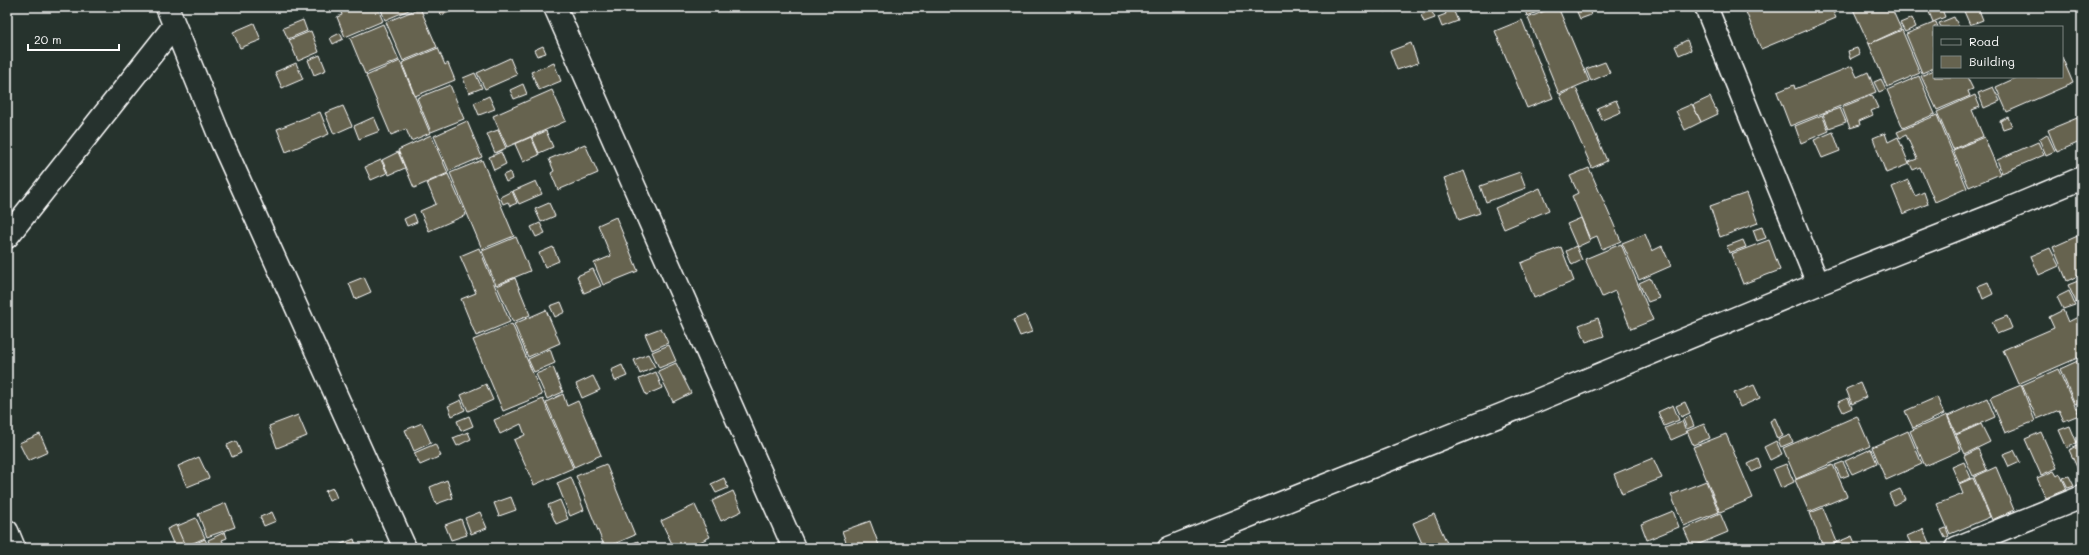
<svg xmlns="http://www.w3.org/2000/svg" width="2089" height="555" viewBox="0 0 2089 555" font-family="Mali,sans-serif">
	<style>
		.building { fill: #66634f; stroke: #fff }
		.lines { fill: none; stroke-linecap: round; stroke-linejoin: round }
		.street-casing { stroke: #fff; stroke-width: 25 }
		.street { stroke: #26332d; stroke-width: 22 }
	</style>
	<rect width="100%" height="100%" fill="#26332d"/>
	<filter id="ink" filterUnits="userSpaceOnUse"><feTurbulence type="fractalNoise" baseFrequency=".025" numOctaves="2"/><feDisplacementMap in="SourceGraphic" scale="8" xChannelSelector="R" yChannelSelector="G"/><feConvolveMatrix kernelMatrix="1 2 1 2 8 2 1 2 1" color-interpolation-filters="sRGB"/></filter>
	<g filter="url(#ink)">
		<g class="building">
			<polygon points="339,7 377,7 383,21 345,37 337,17 342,15"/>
			<polygon points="380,7 416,7 385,20"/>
			<polygon points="438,7 451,7 453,11 441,15"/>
			<polygon points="1384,7 1396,7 1385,12"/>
			<polygon points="1443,7 1452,7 1458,21 1442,27 1438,17 1446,14"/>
			<polygon points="1524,7 1544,7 1545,9 1527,16"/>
			<polygon points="1554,7 1558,7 1589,81 1559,94 1528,18"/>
			<polygon points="1575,7 1588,7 1591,15 1580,19"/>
			<polygon points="1758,7 1831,7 1836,18 1761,49 1746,12"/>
			<polygon points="1852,7 1891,7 1901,29 1869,44"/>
			<polygon points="1927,7 1941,7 1945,17 1933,22"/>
			<polygon points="1968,7 1978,7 1983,20 1970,25 1963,9"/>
			<polygon points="420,8 437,47 403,61 386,22"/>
			<polygon points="1431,10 1435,18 1424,22 1421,15"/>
			<polygon points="1954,17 1959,27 1941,27 1939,23"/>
			<polygon points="1912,18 1916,27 1905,32 1900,23"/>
			<polygon points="303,20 307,31 288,39 283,28"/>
			<polygon points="1522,20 1553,98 1527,108 1495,31"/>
			<polygon points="1936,22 1938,27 1934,27 1934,68 1922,73 1906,34"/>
			<polygon points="254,23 261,40 240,48 233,32"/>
			<polygon points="383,24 399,60 365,74 350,38"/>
			<polygon points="1902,30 1920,73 1887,87 1869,44"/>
			<polygon points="311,31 319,52 298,61 289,40"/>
			<polygon points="340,33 343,39 333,44 330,38"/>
			<polygon points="1687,40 1691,50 1679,55 1675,46"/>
			<polygon points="1411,43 1418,63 1397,70 1390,51"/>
			<polygon points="543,46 546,53 537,56 534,50"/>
			<polygon points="438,48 445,65 448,63 455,80 415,96 402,63"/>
			<polygon points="1857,48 1860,54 1850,59 1848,51"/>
			<polygon points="320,55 326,70 314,75 308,60"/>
			<polygon points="2062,57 2073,83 2007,112 1996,87 2018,77 2062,77"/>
			<polygon points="510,58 517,75 485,89 477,73"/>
			<polygon points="400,61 430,133 411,141 406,129 391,135 366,76"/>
			<polygon points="1605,62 1610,73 1591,81 1586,69"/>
			<polygon points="296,63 303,79 282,88 275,72"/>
			<polygon points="554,63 561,81 539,90 531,72"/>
			<polygon points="1852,66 1857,77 1868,72 1876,92 1790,126 1777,92 1794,85 1795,89"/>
			<polygon points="1934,70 1934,77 1967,77 1973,89 1968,91 1970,96 1937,110 1921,76"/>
			<polygon points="475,73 482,88 469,93 463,78"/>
			<polygon points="1919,76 1935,114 1903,128 1887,90"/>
			<polygon points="1881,79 1886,89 1879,92 1874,82"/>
			<polygon points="523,84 527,94 514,99 510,90"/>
			<polygon points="450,85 464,119 431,132 417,98"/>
			<polygon points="1993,87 2000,101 1984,108 1978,93"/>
			<polygon points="1576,88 1607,161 1592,168 1560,95"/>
			<polygon points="552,90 566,121 507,147 493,116"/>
			<polygon points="1872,95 1878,108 1871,111 1873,115 1859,121 1860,125 1850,128 1842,107"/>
			<polygon points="1975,95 1980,107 1972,110 1983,136 1953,149 1937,112"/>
			<polygon points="489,96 495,109 479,115 474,103"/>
			<polygon points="1710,97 1718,114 1701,122 1693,105"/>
			<polygon points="1616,100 1621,112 1602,120 1597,108"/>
			<polygon points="1692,104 1701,122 1685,130 1676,111"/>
			<polygon points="343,106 352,126 334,134 325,113"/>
			<polygon points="1840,108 1846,122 1829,128 1823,114"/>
			<polygon points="320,112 329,134 286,152 277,129"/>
			<polygon points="1822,115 1829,131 1801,143 1795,126"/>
			<polygon points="1937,115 1967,188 1935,202 1920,167 1913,170 1909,162 1917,159 1906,135 1900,138 1897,132"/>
			<polygon points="2082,116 2082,141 2057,152 2048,130"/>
			<polygon points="374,117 380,131 359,139 354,126"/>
			<polygon points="2008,117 2012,126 2003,129 2000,121"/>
			<polygon points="467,121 482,157 449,171 434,136"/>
			<polygon points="498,130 506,148 495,153 487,134"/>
			<polygon points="546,131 553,147 539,153 532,137"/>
			<polygon points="1833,132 1840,151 1822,158 1814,140"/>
			<polygon points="1885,133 1888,142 1898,137 1909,164 1886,173 1873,138"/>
			<polygon points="2047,134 2055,151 2046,155 2039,139"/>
			<polygon points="431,135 448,173 414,188 398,150"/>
			<polygon points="531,137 539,155 523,162 515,144"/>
			<polygon points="1984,137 2000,174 1969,187 1953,150"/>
			<polygon points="2038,142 2044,155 2002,173 1997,160"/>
			<polygon points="585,144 598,173 558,190 551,173 554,171 549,159"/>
			<polygon points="398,152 405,168 389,175 382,160"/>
			<polygon points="501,152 506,164 494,170 489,157"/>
			<polygon points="381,160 387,173 371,180 365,167"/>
			<polygon points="482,160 514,236 482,249 450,173"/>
			<polygon points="1589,168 1621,241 1602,249 1597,236 1590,239 1572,196 1578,193 1570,176"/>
			<polygon points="1464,171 1480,213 1459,220 1444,178"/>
			<polygon points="510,172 512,179 506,182 503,175"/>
			<polygon points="1520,172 1526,188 1486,202 1480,186"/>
			<polygon points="448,174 466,215 429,231 420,211 436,204 427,183"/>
			<polygon points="1908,180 1915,196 1924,192 1928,204 1903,214 1892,187"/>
			<polygon points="536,181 542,194 519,204 513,191"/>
			<polygon points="1540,188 1549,210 1504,229 1495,208"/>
			<polygon points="512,191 517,203 510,206 508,202 503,204 500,197"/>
			<polygon points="1747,193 1758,223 1720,237 1710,206"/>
			<polygon points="549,203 555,216 541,222 535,209"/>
			<polygon points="414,214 417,222 407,226 404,219"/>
			<polygon points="616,217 638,271 603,285 594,263 611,256 598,225"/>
			<polygon points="1581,218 1590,241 1577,247 1567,224"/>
			<polygon points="540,223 545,233 536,237 531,227"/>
			<polygon points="1762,227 1766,238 1757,241 1753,230"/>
			<polygon points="1645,234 1652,251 1662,246 1671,266 1639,280 1622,243"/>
			<polygon points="2082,234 2082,274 2067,281 2053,247"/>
			<polygon points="516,237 530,271 496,285 482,251"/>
			<polygon points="1743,240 1746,247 1729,253 1727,246"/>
			<polygon points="1769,240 1780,270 1743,284 1731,254"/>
			<polygon points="1621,244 1653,320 1631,329 1615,291 1602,297 1585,259"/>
			<polygon points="1576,246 1582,260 1572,265 1566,251"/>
			<polygon points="553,247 559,261 545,267 539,253"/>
			<polygon points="1561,247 1574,281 1534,298 1521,263"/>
			<polygon points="479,248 510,322 476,336 461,299 476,293 460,256"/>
			<polygon points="2050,248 2059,266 2039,275 2031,256"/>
			<polygon points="593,269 601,286 584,293 577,276"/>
			<polygon points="364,277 371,292 355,299 349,283"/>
			<polygon points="515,278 530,315 513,322 497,286"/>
			<polygon points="1650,278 1659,298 1648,302 1639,283"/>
			<polygon points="2078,281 2082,289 2082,299 2076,302 2068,285"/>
			<polygon points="1988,282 1993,294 1983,299 1978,286"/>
			<polygon points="2069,291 2075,305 2063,309 2057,297"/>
			<polygon points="561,302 565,312 555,317 550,306"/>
			<polygon points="546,310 560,343 528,357 514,324"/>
			<polygon points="2063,310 2068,322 2080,316 2082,321 2082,356 2018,384 2003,350 2054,328 2049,317"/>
			<polygon points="1025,315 1032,332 1020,336 1013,320"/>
			<polygon points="2007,316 2012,328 1997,334 1992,322"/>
			<polygon points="1598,318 1604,336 1586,342 1579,325"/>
			<polygon points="512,324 542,395 503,411 473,340"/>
			<polygon points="661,328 668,343 652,350 645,334"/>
			<polygon points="669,345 676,361 659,368 652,352"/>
			<polygon points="550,349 555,363 534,372 528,359"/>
			<polygon points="648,354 655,367 640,374 634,360"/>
			<polygon points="2082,359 2082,401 2075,404 2060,369"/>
			<polygon points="676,363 691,393 673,402 658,371"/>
			<polygon points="622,365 627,376 615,381 611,370"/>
			<polygon points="553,367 563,392 547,399 536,374"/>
			<polygon points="2058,369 2079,415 2064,421 2059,410 2037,419 2022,385"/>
			<polygon points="656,372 662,388 646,395 639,379"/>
			<polygon points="593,376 600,390 582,398 576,384"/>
			<polygon points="1860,383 1866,397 1852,404 1846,389"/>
			<polygon points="486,384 493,400 468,411 461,395"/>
			<polygon points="1754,385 1760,398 1740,407 1734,393"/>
			<polygon points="2021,385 2035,421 2005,433 1990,398"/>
			<polygon points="563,394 567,406 578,401 601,455 574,467 546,402"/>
			<polygon points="1937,397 1944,414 1913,428 1905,411"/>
			<polygon points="1848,398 1852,408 1843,412 1838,402"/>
			<polygon points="1987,398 1995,417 1956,434 1948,416"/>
			<polygon points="543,399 573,468 534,485 514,440 525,435 521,424 500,434 494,420"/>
			<polygon points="461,400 465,410 452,416 448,406"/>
			<polygon points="1685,402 1690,413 1681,417 1676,406"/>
			<polygon points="1673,405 1679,420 1664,426 1658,412"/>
			<polygon points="2082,405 2082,419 2077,408"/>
			<polygon points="298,415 307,436 277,448 269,426"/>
			<polygon points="1947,415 1961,450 1925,466 1910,431"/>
			<polygon points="469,416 473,426 461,431 457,421"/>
			<polygon points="1690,416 1694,426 1687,429 1683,419"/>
			<polygon points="1857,416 1870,446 1796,479 1783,448"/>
			<polygon points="1775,418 1783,436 1777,439 1770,421"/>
			<polygon points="1682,421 1687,433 1671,440 1665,428"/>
			<polygon points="422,423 431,443 414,451 405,430"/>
			<polygon points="1704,424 1710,438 1693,445 1687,431"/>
			<polygon points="1981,424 1990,442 1965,454 1956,435"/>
			<polygon points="2070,426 2077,443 2067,448 2059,430"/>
			<polygon points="1908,431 1922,464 1886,480 1872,447"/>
			<polygon points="468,432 471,439 457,446 453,438"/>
			<polygon points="2041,432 2057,468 2041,475 2025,439"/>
			<polygon points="40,434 48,452 28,461 19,443"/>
			<polygon points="1726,434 1753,498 1720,512 1693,447"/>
			<polygon points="1790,435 1793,442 1781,447 1778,440"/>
			<polygon points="236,441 241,453 232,457 227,445"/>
			<polygon points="1776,441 1782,454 1770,460 1764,447"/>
			<polygon points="435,444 441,456 420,465 414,453"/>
			<polygon points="2082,444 2082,478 2069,450"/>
			<polygon points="1871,449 1877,463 1852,474 1845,461"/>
			<polygon points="1978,449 1987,470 1973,476 1964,456"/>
			<polygon points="2014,450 2020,462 2009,467 2003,454"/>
			<polygon points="199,457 209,478 187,487 178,466"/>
			<polygon points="1653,458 1662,478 1622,494 1614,474"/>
			<polygon points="1758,459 1761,468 1752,472 1748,464"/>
			<polygon points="1843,462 1849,475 1841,478 1835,465"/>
			<polygon points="1964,462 1971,478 1959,483 1952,467"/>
			<polygon points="606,464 635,535 605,548 576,476"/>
			<polygon points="1786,464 1794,482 1781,488 1773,469"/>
			<polygon points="1833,465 1847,496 1809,512 1795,480"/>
			<polygon points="1996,467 2014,510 1992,520 1974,477"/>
			<polygon points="2054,471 2057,476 2060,474 2067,489 2046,498 2037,478"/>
			<polygon points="2069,476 2074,486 2068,488 2063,478"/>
			<polygon points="571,477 584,510 570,516 557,483"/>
			<polygon points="724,478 728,488 716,493 711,484"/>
			<polygon points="1973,478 1990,517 1950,534 1937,504 1963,494 1959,484"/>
			<polygon points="447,480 453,498 436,504 430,487"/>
			<polygon points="1706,481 1719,512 1684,526 1671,495"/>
			<polygon points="333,488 337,498 329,501 325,491"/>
			<polygon points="1900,489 1905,499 1894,505 1889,494"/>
			<polygon points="733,491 742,511 721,521 712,501"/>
			<polygon points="511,497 516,510 499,516 494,503"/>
			<polygon points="560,500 568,519 556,524 548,505"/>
			<polygon points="226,503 235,527 207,537 198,514"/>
			<polygon points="695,505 710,537 688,548 674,548 661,521"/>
			<polygon points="1823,508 1837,542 1823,547 1810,513"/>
			<polygon points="1673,511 1679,527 1647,540 1641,524"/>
			<polygon points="272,512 276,521 264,526 260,517"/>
			<polygon points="480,512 487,528 471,534 465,518"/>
			<polygon points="1720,513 1728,532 1692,547 1684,529"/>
			<polygon points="1434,514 1447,543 1437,548 1424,548 1413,523"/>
			<polygon points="196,518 205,538 181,548 176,548 168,530"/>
			<polygon points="461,519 467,535 451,540 445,525"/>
			<polygon points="870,521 880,548 848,548 842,531"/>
			<polygon points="176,525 186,548 175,548 167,529"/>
			<polygon points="1946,528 1949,536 1945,538 1941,530"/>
			<polygon points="1923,529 1930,545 1922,548 1913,548 1907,536"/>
			<polygon points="225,532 227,538 222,540 226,548 211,548 208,540"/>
			<polygon points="1852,536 1857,548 1824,548"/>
			<polygon points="205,539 209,548 189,548 188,547"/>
			<polygon points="354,539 357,548 331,548"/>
			<polygon points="638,541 641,548 621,548"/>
			<polygon points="1908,543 1910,548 1901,548 1901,547"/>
			<polygon points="1643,545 1644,548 1635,548"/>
		</g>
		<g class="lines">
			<g class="street-casing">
				<g id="street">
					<polyline points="167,7 222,142 405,548"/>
					<polyline points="555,7 794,548"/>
					<polyline points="1706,7 1818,284"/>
					<polyline points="7,237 174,26"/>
					<polyline points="7,531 14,548"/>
					<polyline points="1169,548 1531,403 1818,284 2001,212 2082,178"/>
					<polyline points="1956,548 2082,497"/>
				</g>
			</g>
			<use href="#street" class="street"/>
		</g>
	</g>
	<rect width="2089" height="555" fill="none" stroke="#26332d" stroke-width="24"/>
	<rect x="12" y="12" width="2065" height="531" fill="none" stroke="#fff" stroke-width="1.5" filter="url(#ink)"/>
	<rect x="1933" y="26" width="130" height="52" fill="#26332d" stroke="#7d8581"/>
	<rect x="1941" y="39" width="20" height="6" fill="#26332d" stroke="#7d8581"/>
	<text x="1969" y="46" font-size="12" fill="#ffffff">Road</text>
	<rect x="1941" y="56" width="20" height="12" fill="#66634f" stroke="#7d8581"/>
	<text x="1969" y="66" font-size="12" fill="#ffffff">Building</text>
	<path d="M28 44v6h91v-6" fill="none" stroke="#ffffff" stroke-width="2"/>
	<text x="34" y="44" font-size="12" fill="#ffffff" stroke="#26332d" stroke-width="3" paint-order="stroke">20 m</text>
</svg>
